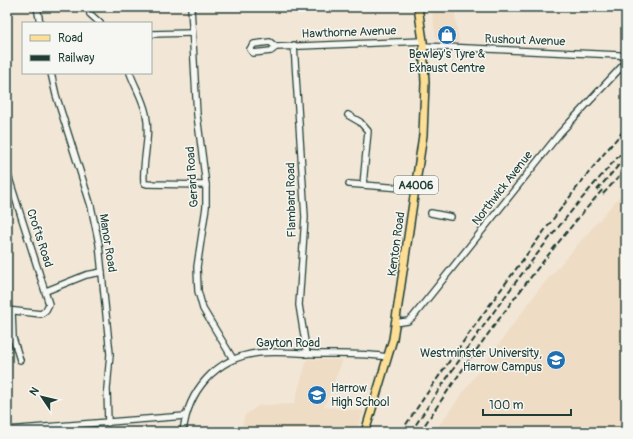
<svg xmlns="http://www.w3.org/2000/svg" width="633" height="439" viewBox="0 0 633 439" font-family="Pangolin,sans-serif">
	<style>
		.built { fill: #efdcc4 }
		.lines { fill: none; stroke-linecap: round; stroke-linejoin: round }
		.minor-casing { stroke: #1f3d34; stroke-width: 8 }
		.major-casing { stroke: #1f3d34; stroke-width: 10 }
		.minor { stroke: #f6f6f2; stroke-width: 5.5 }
		.major { stroke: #fcde96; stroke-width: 7 }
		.rail { stroke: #1f3d34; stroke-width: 2; stroke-dasharray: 6 3; stroke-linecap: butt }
		.labels { text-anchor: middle; stroke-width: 3; stroke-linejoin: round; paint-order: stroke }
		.shield { fill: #f6f6f2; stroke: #60746d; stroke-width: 1 }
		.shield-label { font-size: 11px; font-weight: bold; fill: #1f3d34 }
		.street-label { font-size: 12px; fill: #1f3d34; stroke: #f6f6f2 }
		.poi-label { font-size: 12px; fill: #1f3d34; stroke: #f6f6f2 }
	</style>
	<rect width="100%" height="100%" fill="#f2e7d7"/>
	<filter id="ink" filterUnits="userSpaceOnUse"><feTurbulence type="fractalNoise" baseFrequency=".025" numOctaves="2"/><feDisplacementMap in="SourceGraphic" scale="8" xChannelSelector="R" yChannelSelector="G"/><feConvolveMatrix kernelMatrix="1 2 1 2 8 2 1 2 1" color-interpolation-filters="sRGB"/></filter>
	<g filter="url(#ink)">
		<g class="built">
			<polygon points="431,7 454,7 459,42 440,41 436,39"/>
			<polygon points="626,189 626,432 434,432 539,289"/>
			<polygon points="307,359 343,360 324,407 364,411 356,432 240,432 245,415 259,405 294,404"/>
		</g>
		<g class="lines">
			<g class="minor-casing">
				<g id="minor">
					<polyline points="37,7 40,23"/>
					<polyline points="191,7 197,115 206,185 206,207 197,267 198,291 203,309 233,359"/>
					<polyline points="90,14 100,23"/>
					<polyline points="151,34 192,33"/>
					<polyline points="294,45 305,217 299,305 307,354"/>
					<polyline points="423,46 619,55 626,58"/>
					<polyline points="276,47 270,42 254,44 250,49 253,53 271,51 276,47 423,41"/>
					<polyline points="51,73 56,95 91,206 99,244 110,354 107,389 108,423"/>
					<path d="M130 73C135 87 143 99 146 114 151 137 142 160 144 183L147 184 206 185"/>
					<polyline points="348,115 360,122 368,131 363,185"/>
					<polyline points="7,172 49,304 46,310 41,314 7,310"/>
					<polyline points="349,184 415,189"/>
					<polyline points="431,213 451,217"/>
					<polyline points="46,291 86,275 102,272"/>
					<polyline points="12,311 13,338 20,360"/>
					<polyline points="395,323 408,321 413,317 560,133 626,62"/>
					<polyline points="7,430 185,416"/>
					<path d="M183 432C188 391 215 358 258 353 277 351 296 353 316 354 339 354 365 353 388 357"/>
				</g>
			</g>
			<g class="major-casing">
				<polyline id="major" points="365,432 393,339 423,135 425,83 423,41 418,7"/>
			</g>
			<use href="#minor" class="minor"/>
			<use href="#major" class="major"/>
			<g class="rail">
				<polyline points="597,190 626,157"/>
				<polyline points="603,194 626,169"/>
				<path d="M401 432C444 367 490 304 536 242 565 203 594 164 626 128"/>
				<path d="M411 432C476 333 546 236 626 148"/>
				<path d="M420 432C477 346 537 265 604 188"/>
			</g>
		</g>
	</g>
	<defs>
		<g id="shop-disc" transform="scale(1)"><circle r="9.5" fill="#1f6fb2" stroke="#f6f6f2"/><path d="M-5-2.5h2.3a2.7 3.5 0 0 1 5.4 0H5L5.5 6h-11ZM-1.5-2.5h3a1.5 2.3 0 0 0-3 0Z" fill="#fff"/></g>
		<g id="university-disc" transform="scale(1)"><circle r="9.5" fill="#1f6fb2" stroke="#f6f6f2"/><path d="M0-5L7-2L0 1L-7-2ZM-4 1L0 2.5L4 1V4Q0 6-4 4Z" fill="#fff"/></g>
		<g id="school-disc" transform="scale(1)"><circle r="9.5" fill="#1f6fb2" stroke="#f6f6f2"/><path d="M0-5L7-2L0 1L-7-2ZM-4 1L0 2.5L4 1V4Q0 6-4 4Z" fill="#fff"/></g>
	</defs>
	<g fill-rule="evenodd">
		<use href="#shop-disc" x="447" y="35"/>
		<use href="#university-disc" x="556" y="360"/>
		<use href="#school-disc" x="317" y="395"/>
	</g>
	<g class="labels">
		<rect class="shield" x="394" y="176" width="44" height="18" rx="3"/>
		<g class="shield-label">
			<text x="416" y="189">A4006</text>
		</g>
		<g class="street-label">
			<text transform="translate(349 32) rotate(-2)" y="4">Hawthorne Avenue</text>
			<text transform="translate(525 40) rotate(2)" y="4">Rushout Avenue</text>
			<text transform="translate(192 177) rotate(-94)" y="4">Gerard Road</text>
			<text transform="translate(502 188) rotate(-52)" y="4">Northwick Avenue</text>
			<text transform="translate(291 200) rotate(-91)" y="4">Flambard Road</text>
			<text transform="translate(40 238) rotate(72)" y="4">Crofts Road</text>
			<text transform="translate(108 243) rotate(81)" y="4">Manor Road</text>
			<text transform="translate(396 244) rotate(-82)" y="4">Kenton Road</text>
			<text x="288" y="347">Gayton Road</text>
		</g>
		<g class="poi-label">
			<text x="447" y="58">Bewley's Tyre &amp;<tspan x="447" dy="14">Exhaust Centre</tspan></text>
			<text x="542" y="357" text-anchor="end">Westminster University,<tspan x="542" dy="14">Harrow Campus</tspan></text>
			<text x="331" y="392" text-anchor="start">Harrow<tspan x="331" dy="14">High School</tspan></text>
		</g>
	</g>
	<rect width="633" height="439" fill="none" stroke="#f6f6f2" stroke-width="24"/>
	<rect x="12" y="12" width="609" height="415" fill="none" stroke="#1f3d34" stroke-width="1.5" filter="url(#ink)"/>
	<rect x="22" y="22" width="130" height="52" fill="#f6f6f2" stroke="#a0aca6"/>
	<rect x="30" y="35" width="20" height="6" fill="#fcde96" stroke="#a0aca6"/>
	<text x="58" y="42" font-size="12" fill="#1f3d34">Road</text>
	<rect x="30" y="55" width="20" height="6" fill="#1f3d34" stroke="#a0aca6"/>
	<text x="58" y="62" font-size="12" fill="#1f3d34">Railway</text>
	<g transform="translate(42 397) rotate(305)" stroke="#f6f6f2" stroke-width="3" paint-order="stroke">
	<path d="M0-3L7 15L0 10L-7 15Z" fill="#1f3d34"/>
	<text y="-6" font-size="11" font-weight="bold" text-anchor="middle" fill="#1f3d34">N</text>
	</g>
	<path d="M483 409v6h88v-6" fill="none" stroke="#1f3d34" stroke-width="2"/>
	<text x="489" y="409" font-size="12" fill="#1f3d34" stroke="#f6f6f2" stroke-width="3" paint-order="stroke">100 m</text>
</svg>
